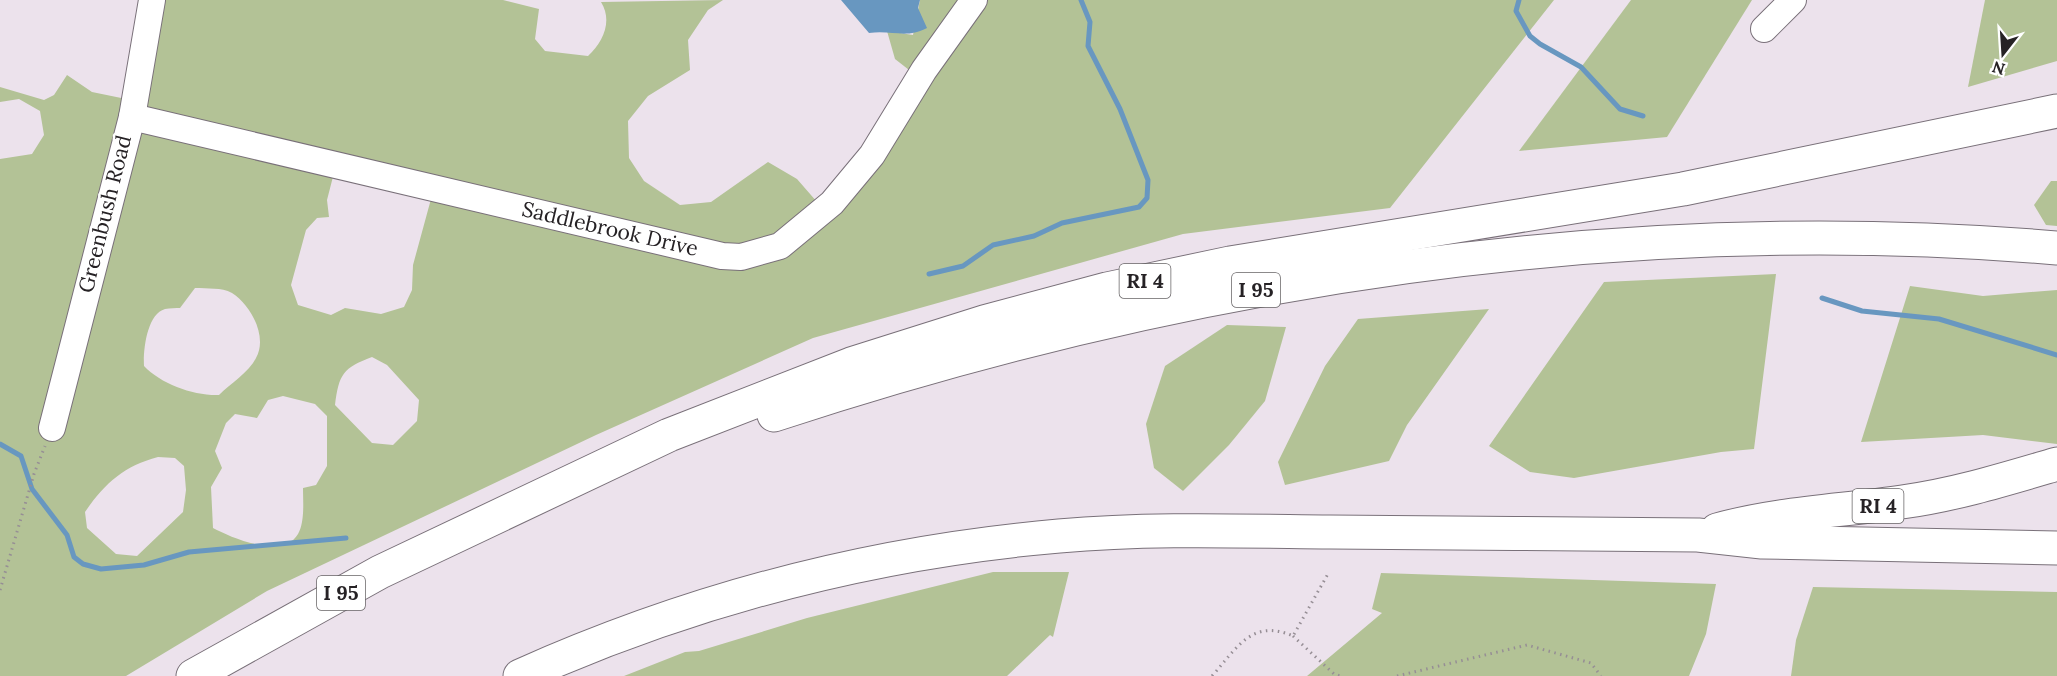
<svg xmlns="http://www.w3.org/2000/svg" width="2057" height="676" viewBox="0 0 2057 676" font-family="Lora,serif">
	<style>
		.green { fill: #b3c296; fill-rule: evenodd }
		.water { fill: #6897c0 }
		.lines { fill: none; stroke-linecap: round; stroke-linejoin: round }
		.stream { stroke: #6897c0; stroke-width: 5 }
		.minor-casing { stroke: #797079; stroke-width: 28 }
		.highway-casing { stroke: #797079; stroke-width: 35 }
		.path { stroke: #968e95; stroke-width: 3; stroke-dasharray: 1.5 4.5; stroke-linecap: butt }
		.minor { stroke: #fff; stroke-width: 26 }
		.highway { stroke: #fff; stroke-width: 33 }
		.labels { text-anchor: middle; stroke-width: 5; stroke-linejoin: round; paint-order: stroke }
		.shield { fill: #fff; stroke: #676466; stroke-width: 1.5 }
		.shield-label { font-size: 20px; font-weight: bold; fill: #262225 }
		.street-label { font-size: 21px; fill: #262225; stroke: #fff }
	</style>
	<rect width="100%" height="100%" fill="#ece2ec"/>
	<g class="green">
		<path d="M152 0H503L539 9 535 39 545 51 588 56C603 42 613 21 601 2L723 0 708 10 688 40 690 70 648 96 628 121 629 158 644 181 680 205 711 202 768 162 797 179 824 210 918 77 895 59 887 31 913 35 920 0H1554L1390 208 1183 234 813 338 596 435 267 591 126 676H0V159L32 154 44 135 40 111 19 99 0 102V87L44 100 54 95 67 75 92 92 131 100ZM336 165 434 188 413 265 412 290 404 307 381 314 345 308 331 315 298 305 291 285 306 230 317 218 329 217 327 200ZM195 288C208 289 221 287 232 293 251 305 268 337 256 358 249 372 230 384 219 395 194 396 161 384 144 366 143 350 147 314 165 309 170 308 176 308 180 308ZM372 357 387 365 419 400 417 421 393 445 372 443 335 405C339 374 343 368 372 357ZM283 396 315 404 327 416V466L316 485 303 488C303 501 305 522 298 534 283 560 232 538 213 528L211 487 222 468 215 451 226 423 235 414 257 418 268 400ZM158 457 175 458 184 466 186 490 183 512 137 556 116 554 87 528 85 512C105 483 124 466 158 457Z"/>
		<polygon points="1631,0 1752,0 1667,137 1519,151"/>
		<polygon points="1985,0 2057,0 2057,61 1968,87"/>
		<polygon points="2051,181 2057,181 2057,226 2046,225 2034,205"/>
		<polygon points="1776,274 1754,449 1721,452 1574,478 1530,472 1489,446 1604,282"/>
		<polygon points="1910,286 1983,296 2057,290 2057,444 1983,435 1861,442"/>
		<polygon points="1489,309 1407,425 1389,461 1285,485 1278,462 1325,366 1358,319"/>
		<polygon points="1227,325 1286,327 1265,401 1229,445 1183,491 1154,468 1146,424 1165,366"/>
		<polygon points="993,572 1069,572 1053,637 1050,635 1007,676 624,676 685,652 699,651 807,618"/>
		<polygon points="1381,573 1716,584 1706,634 1689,676 1307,676 1382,613 1372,609"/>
		<polygon points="1813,587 2057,592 2057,676 1791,676 1796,640"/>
	</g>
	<path class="water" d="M841 0H920L918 8 927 28C906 39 893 30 869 33Z"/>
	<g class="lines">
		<g class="stream">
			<polyline points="1519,0 1516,11 1530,36 1540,44 1581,67 1620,109 1643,116"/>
			<polyline points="929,274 963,266 993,245 1034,236 1062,223 1139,207 1147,198 1148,180 1120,109 1088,46 1090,22 1081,0"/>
			<polyline points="1822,298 1862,311 1939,319 2057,355"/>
			<polyline points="0,444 21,456 32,489 67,535 74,557 83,564 101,569 144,565 189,552 346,538"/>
		</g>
		<g class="minor-casing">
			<g id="minor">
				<polyline points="1764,29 1793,0"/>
				<polyline points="132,117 722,256 741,257 780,246 832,203 872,155 924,70 974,0"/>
				<polyline points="52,428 132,117 152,0"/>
			</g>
		</g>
		<g class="highway-casing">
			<g id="highway">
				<path d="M774 415C1187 279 1622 211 2057 248"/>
				<path d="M1717 530C1777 513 1840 511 1902 502 1954 495 2006 479 2057 464"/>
				<polyline points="193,676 380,572 669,435 851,364 984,322 1107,289 1230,263 1683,189 2057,111"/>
				<path d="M520 676C690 600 873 552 1059 536 1149 528 1240 531 1330 532 1453 533 1575 534 1698 535L1762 542 2057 548"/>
			</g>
		</g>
		<g class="path">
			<polyline points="0,590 34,474 45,446"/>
			<polyline points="1293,636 1334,674 1340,676"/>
			<path d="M1212 676C1237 648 1252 618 1293 636L1329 572"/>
			<polyline points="1397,676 1527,645 1591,663 1601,676"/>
		</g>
		<use href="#minor" class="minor"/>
		<use href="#highway" class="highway"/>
	</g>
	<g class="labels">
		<g class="shield">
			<rect x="1119.5" y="264" width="51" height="34" rx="4.5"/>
			<rect x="1232" y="273" width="48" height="34" rx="4.5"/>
			<rect x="1852.5" y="489" width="51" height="34" rx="4.5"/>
			<rect x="317" y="576" width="48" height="34" rx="4.5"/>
		</g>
		<g class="shield-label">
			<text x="1145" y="288">RI 4</text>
			<text x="1256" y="297">I 95</text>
			<text x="1878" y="513">RI 4</text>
			<text x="341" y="600">I 95</text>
		</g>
		<g class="street-label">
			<text transform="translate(105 214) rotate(-76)" y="7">Greenbush Road</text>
			<text transform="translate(610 229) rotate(13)" y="7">Saddlebrook Drive</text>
		</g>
	</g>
	<g transform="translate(2003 54) rotate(197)" stroke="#ffffff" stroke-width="4.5" paint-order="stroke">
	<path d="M0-4.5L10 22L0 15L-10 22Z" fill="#262225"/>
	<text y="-9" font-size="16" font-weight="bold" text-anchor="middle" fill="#262225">N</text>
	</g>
</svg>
